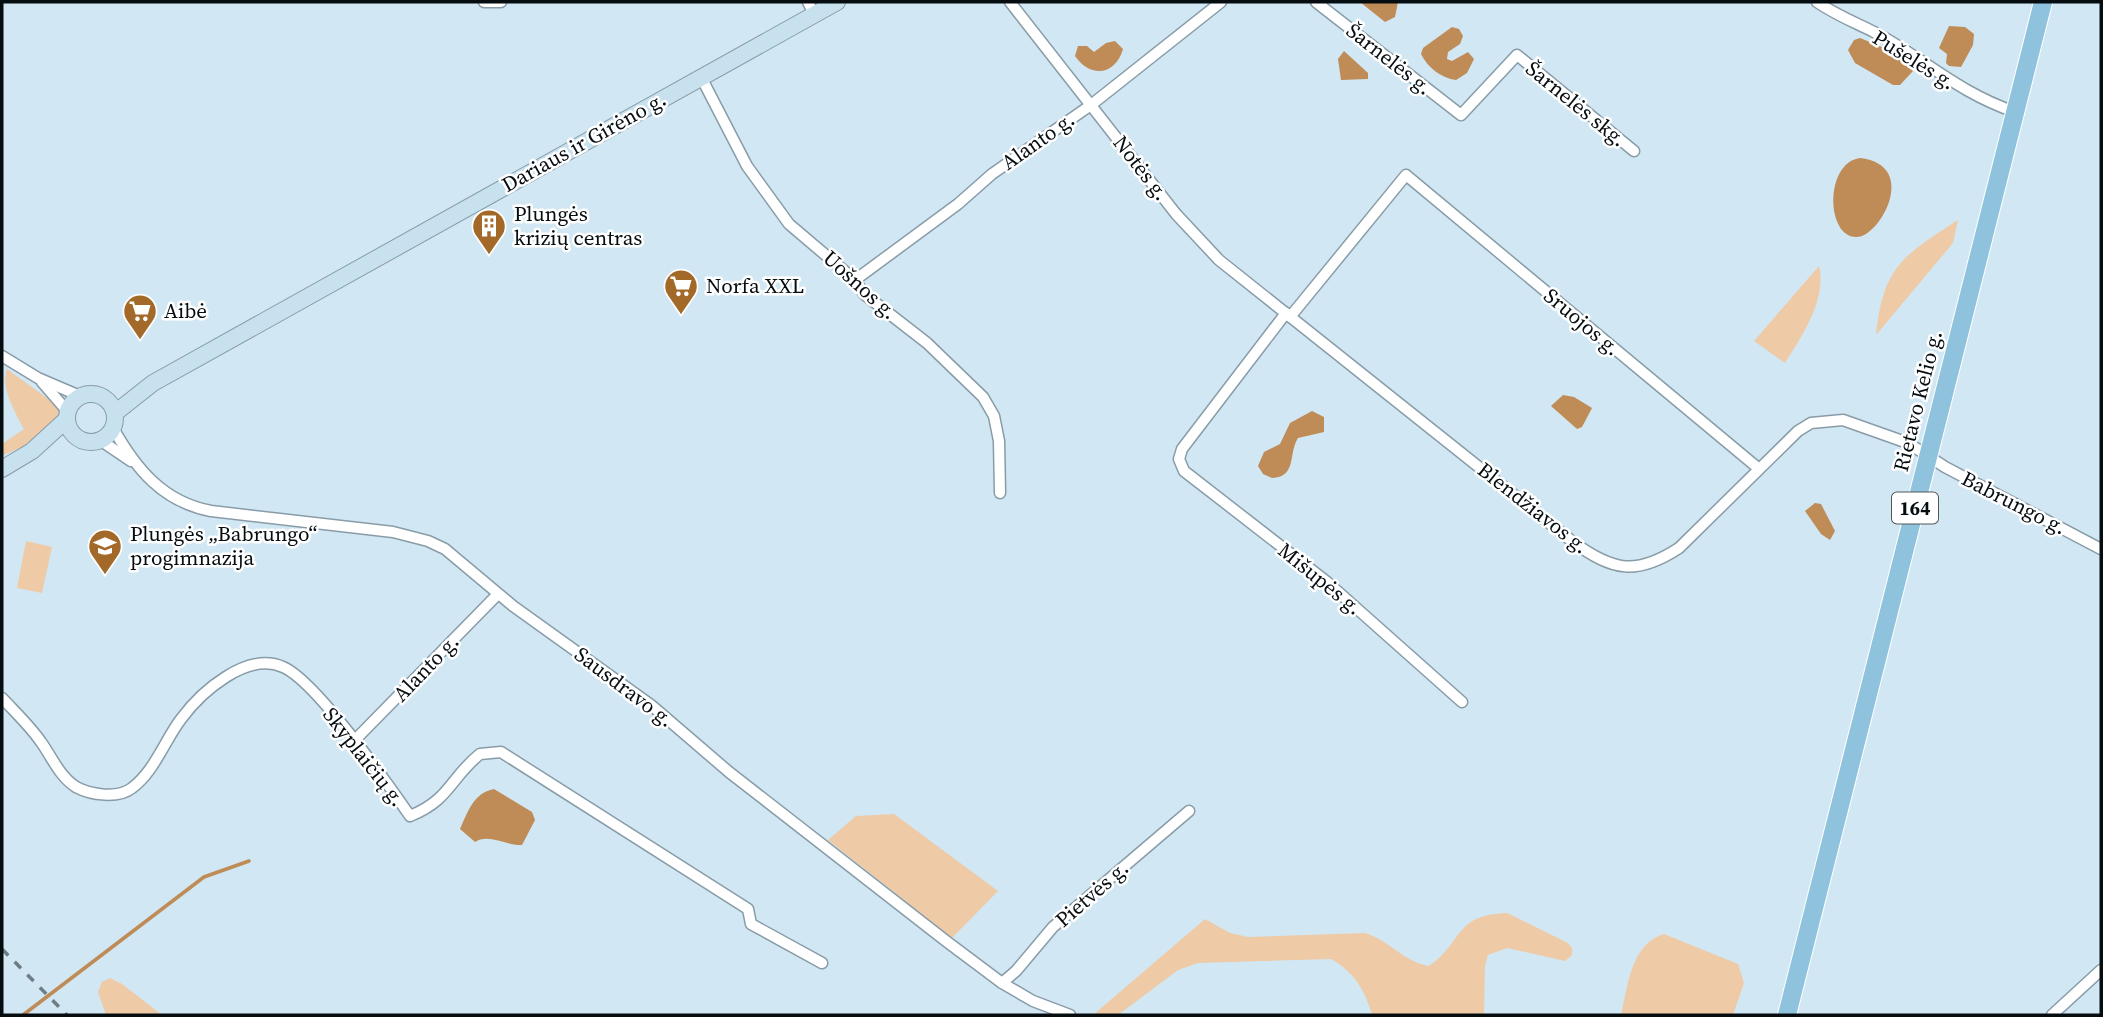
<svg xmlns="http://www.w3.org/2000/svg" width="2103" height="1017" viewBox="0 0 2103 1017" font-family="'Source Serif 4',serif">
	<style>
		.green { fill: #efcaa6 }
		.water { fill: #bf8b56 }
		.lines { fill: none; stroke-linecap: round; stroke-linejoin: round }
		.stream { stroke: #bf8b56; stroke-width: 3.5 }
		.street-casing { stroke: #889ca8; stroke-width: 13 }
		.secondary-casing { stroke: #889ca8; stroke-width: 18 }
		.primary-casing { stroke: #fff; stroke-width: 20 }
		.street { stroke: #fff; stroke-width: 10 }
		.secondary { stroke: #c7e1ee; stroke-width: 16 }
		.primary { stroke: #8fc3dd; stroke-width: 18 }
		.rail { stroke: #6e7d85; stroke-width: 3.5; stroke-dasharray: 9 9; stroke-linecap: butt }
		.labels { text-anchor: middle; stroke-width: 5; stroke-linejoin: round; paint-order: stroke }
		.shield { fill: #fff; stroke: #515658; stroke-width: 2 }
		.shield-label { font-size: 19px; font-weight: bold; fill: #060d11 }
		.street-label { font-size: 21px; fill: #060d11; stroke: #fff }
		.poi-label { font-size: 21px; fill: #060d11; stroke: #fff; text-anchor: start }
	</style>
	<rect width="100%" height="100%" fill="#d1e7f3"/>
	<g class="green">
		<path d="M1958 220 1953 243 1876 335C1883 266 1904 255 1958 220Z"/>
		<path d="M1819 266C1827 299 1802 336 1785 363L1754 341Z"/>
		<path d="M7 369 58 406C67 433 20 447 2 456V444L24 429C15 412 0 387 7 369Z"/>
		<polygon points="26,541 52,547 42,593 17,588"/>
		<polygon points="894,814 998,891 952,938 828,840 856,816"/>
		<path d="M1507 913 1568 943 1572 948V955L1565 961 1507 948 1488 955 1485 966 1484 1015H1372C1365 990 1354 972 1331 959L1198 963 1178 970 1118 1015H1093L1205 919 1230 933 1248 937 1365 933C1389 940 1404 962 1429 966 1464 942 1453 915 1507 913Z"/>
		<path d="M1664 934 1738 964 1744 983 1733 1015H1621C1628 985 1631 944 1664 934Z"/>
		<polygon points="110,978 122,984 162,1015 106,1015 98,992 102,982"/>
	</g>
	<g class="water">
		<polygon points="1360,2 1398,2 1395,17 1385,22"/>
		<polygon points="1949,26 1965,27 1974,34 1973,45 1961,67 1949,66 1946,63 1947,54 1939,48"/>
		<path d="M1452 27 1459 29 1463 36 1460 44 1448 52 1447 59 1452 61 1468 52 1474 59 1467 73 1456 80C1441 78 1428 68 1421 54L1423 48Z"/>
		<polygon points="1860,38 1894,52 1911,63 1913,71 1900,85 1893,85 1855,63 1848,50 1854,40"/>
		<path d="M1115 41 1123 49C1115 76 1090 78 1075 56L1078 46H1087L1094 52 1106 43Z"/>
		<polygon points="1344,51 1368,73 1368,79 1341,80 1338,59"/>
		<path d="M1860 158C1920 165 1880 237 1857 237 1826 238 1824 163 1860 158Z"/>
		<polygon points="1563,395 1574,397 1592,408 1582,427 1577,429 1551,406"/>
		<path d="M1312 411 1324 417V432L1298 438C1288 454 1297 477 1272 478L1263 474 1258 466 1264 452 1280 444 1290 423Z"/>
		<polygon points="1815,503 1821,504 1835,531 1830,540 1821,534 1805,511"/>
		<path d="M494 789 532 812 535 820 522 845C506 846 489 833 475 842L460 829C468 812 473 793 494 789Z"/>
	</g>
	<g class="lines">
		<polyline class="stream" points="23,1015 204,877 249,861"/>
		<g class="street-casing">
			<g id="street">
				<polyline points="484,2 501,2"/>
				<polyline points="808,2 814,14"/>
				<path d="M1010 2 1176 214 1219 260 1573 542C1613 571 1636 576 1679 548L1798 431 1811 423 1843 420 1908 443 1945 467 2101 549"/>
				<polyline points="1316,2 1461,115 1517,55 1634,151"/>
				<path d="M1817 2C1836 15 1854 22 1874 32 1925 59 1957 92 2015 112"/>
				<polyline points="701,77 747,166 789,224 855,280 864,294 927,343 983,397 994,416 999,441 1000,493"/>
				<polyline points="855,280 958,204 992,174 1091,105 1221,2"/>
				<polyline points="1286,313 1182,449 1179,459 1184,471 1327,582 1462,702"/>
				<polyline points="1290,317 1406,175 1758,468"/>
				<polyline points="2,356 38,378 80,396"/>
				<polyline points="42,382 68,412"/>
				<path d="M113 428C136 469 163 502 211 511L393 532 428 541 445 549 513 606 651 705 729 772 946 941 1002 983 1033 1001 1070 1015"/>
				<polyline points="100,440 131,461"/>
				<path d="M2 698C15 712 30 726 41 742 52 757 59 776 76 787 91 795 118 799 132 788 154 772 165 740 181 719 201 692 247 651 283 667 316 681 387 783 410 816 450 800 450 778 480 754L501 752 748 909 751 924 822 963"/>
				<polyline points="354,741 498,594"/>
				<polyline points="1002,983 1016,971 1053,927 1189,811"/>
				<polyline points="2052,1015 2101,970"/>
			</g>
		</g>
		<g class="secondary-casing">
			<g id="secondary">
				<circle cx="91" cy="418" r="24"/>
				<polyline points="115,413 153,383 837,2"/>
				<polyline points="2,469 32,451 67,419"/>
			</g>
		</g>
		<g class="primary-casing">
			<polyline id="primary" points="1787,1015 2043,2"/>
		</g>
		<use href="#street" class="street"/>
		<use href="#secondary" class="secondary"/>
		<use href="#primary" class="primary"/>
		<polyline class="rail" points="2,949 67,1015"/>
	</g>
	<defs>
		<g id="building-pin" transform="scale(1.75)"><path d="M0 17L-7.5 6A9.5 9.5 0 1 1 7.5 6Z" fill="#a36928" stroke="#fff"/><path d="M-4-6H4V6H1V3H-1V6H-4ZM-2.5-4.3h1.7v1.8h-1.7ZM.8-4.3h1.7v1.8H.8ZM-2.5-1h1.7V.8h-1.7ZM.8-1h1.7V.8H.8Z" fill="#fff"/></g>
		<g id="supermarket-pin" transform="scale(1.75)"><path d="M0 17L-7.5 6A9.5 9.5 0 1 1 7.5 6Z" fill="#a36928" stroke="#fff"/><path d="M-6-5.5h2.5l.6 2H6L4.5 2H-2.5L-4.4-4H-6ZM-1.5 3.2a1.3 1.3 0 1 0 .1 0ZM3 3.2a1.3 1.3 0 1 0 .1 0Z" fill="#fff"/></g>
		<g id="school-pin" transform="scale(1.75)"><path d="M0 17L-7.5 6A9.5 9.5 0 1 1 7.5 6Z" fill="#a36928" stroke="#fff"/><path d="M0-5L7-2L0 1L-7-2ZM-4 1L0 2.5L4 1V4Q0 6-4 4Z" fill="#fff"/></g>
	</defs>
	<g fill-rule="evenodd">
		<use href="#building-pin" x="489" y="226"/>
		<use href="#supermarket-pin" x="681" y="286"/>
		<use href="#supermarket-pin" x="140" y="311"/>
		<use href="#school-pin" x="105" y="546"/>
	</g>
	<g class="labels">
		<rect class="shield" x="1892" y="492.5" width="46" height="31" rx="5"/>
		<g class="shield-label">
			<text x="1915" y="515">164</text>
		</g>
		<g class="street-label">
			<text transform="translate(1389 59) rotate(38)" y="7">Šarnelės g.</text>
			<text transform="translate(1914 60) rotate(32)" y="7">Pušelės g.</text>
			<text transform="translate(1576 104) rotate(39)" y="7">Šarnelės skg.</text>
			<text transform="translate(1038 141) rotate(-35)" y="7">Alanto g.</text>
			<text transform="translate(584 142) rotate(-29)" y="7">Dariaus ir Girėno g.</text>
			<text transform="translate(1141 168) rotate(52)" y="7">Notės g.</text>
			<text transform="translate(860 285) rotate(42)" y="7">Uošnos g.</text>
			<text transform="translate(1582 322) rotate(40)" y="7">Sruojos g.</text>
			<text transform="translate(1918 401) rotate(-76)" y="7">Rietavo Kelio g.</text>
			<text transform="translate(2014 503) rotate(27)" y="7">Babrungo g.</text>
			<text transform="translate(1533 508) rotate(38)" y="7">Blendžiavos g.</text>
			<text transform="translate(1320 579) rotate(39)" y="7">Mišupės g.</text>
			<text transform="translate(426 668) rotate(-46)" y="7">Alanto g.</text>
			<text transform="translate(624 687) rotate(37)" y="7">Sausdravo g.</text>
			<text transform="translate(364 757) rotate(52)" y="7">Skyplaičių g.</text>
			<text transform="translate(1092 894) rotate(-41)" y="7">Pietvės g.</text>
		</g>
		<g class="poi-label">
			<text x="514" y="221">Plungės<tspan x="514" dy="24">krizių centras</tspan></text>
			<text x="706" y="293">Norfa XXL</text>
			<text x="164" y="318">Aibė</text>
			<text x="130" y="541">Plungės „Babrungo“<tspan x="130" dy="24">progimnazija</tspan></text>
		</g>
	</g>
	<rect width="2103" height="1017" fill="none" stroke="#060d11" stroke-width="7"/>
</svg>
